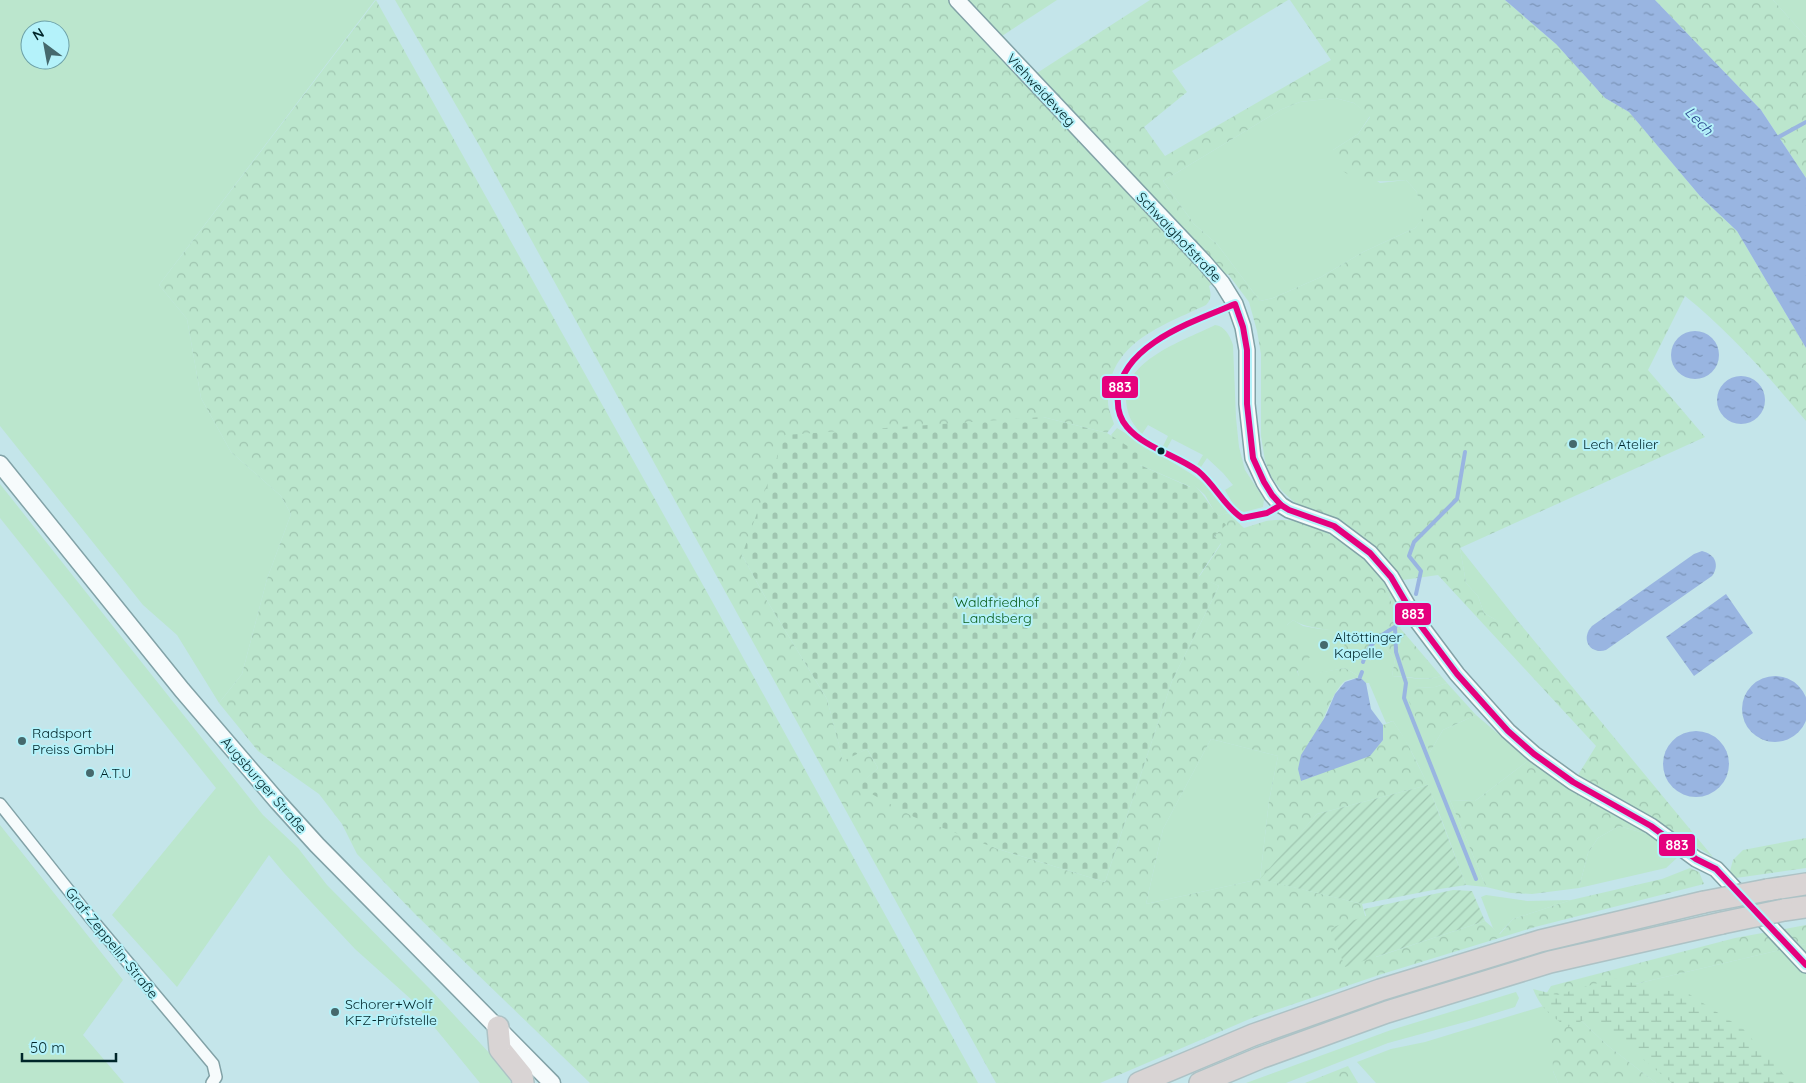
<svg xmlns="http://www.w3.org/2000/svg" width="1806" height="1083" viewBox="0 0 1806 1083" font-family="Quicksand,sans-serif">
	<style>
		.grass { fill: #bbe6cd; fill-rule: evenodd }
		.forest { fill: url(#forest-crowns); fill-rule: evenodd }
		.wetland { fill: url(#wetland-marsh) }
		.cemetery { fill: url(#cemetery-stones) }
		.garden { fill: url(#garden-furrows) }
		.water { fill: url(#water-ripples) }
		.lines { fill: none; stroke-linecap: round; stroke-linejoin: round }
		.stream { stroke: #99b5e1; stroke-width: 4 }
		.minor-casing { stroke: #82a2a7; stroke-width: 14 }
		.tertiary-casing { stroke: #82a2a7; stroke-width: 18 }
		.secondary-casing { stroke: #82a2a7; stroke-width: 19 }
		.motorway-casing { stroke: #adc2c5; stroke-width: 24 }
		.minor { stroke: #f6fbfc; stroke-width: 11 }
		.tertiary { stroke: #f6fbfc; stroke-width: 15 }
		.secondary { stroke: #f6fbfc; stroke-width: 16 }
		.motorway { stroke: #d9d4d4; stroke-width: 21 }
		.motorway-bridge-casing { stroke: #adc2c5; stroke-width: 24; stroke-linecap: butt }
		.motorway-bridge { stroke: #d9d4d4; stroke-width: 21 }
		.bus-1-casing { stroke: #b4f2fa; stroke-width: 10 }
		.bus-1 { stroke: #e5007d; stroke-width: 6 }
		.poi-dot { fill: #45696d; stroke: #b4f2fa; stroke-width: 2 }
		.bus-dot { fill: #00262a; stroke: #b4f2fa; stroke-width: 2 }
		.labels { text-anchor: middle; stroke-width: 4; stroke-linejoin: round; paint-order: stroke }
		.street-label { font-size: 14px; fill: #00262a; stroke: #b4f2fa }
		.poi-label { font-size: 14px; fill: #00262a; stroke: #b4f2fa; text-anchor: start }
		.park-label { font-size: 14px; fill: #0b5e1c; stroke: #b4f2fa }
		.water-label { font-size: 15px; font-style: italic; fill: #2d4890; stroke: #b4f2fa }
		.line-badge { stroke: #b4f2fa; stroke-width: 2 }
		.badge-label { font-size: 14px; text-anchor: middle; font-weight: bold; fill: #fff }
	</style>
	<defs>
		<pattern id="forest-crowns" width="20" height="18" patternUnits="userSpaceOnUse" patternTransform="scale(1.25)"><rect width="20" height="18" fill="#bbe6cd"/><path d="M2 6a3 3 0 1 1 6 0M12 15a3 3 0 1 1 6 0" fill="none" stroke="#9fc5b0"/></pattern>
		<pattern id="wetland-marsh" width="20" height="14" patternUnits="userSpaceOnUse" patternTransform="scale(1.25)"><rect width="20" height="14" fill="#bbe6cd"/><path d="M1 5h8M5 5V1M11 12h8M15 12V8" fill="none" stroke="#9fc5b0"/></pattern>
		<pattern id="cemetery-stones" width="16" height="16" patternUnits="userSpaceOnUse" patternTransform="scale(1.25)"><rect width="16" height="16" fill="#bbe6cd"/><path d="M2 7V4a2 2 0 0 1 4 0v3zM10 15v-3a2 2 0 0 1 4 0v3z" fill="#9fc5b0"/></pattern>
		<pattern id="garden-furrows" width="10" height="10" patternUnits="userSpaceOnUse" patternTransform="scale(1.25)"><rect width="10" height="10" fill="#bbe6cd"/><path d="M-1 1l2-2M0 10L10 0M9 11l2-2" fill="none" stroke="#9fc5b0"/></pattern>
		<pattern id="water-ripples" width="26" height="14" patternUnits="userSpaceOnUse" patternTransform="scale(1.25)"><rect width="26" height="14" fill="#99b5e1"/><path d="M2 4q2-2 4 0t4 0M15 11q2-2 4 0t4 0" fill="none" stroke="#7a93b7"/></pattern>
	</defs>
	<rect width="100%" height="100%" fill="#c4e5ea"/>
	<g class="grass">
		<path d="M0 0H375L159 285 187 319 201 398 231 452 281 496 291 514 267 579 242 674 219 703 177 635 143 605 0 426ZM30 30H60V60H30Z"/>
		<polygon points="1773,0 1806,0 1806,37"/>
		<polygon points="1335,98 1354,103 1370,116 1358,134 1333,150 1380,183 1406,180 1416,191 1426,215 1415,228 1363,252 1321,277 1273,298 1260,301 1217,244 1194,224 1163,181 1282,109 1300,102"/>
		<path d="M1215 325C1225 326 1230 336 1233 345L1236 418 1239 447 1245 470 1264 499 1263 507 1244 512 1236 509 1225 490 1233 485 1223 473 1207 458 1201 467 1197 465 1203 455 1172 439 1167 448 1163 446 1168 436 1148 425 1142 434C1132 424 1127 415 1126 400 1124 359 1186 340 1215 325Z"/>
		<polygon points="1117,428 1193,475 1206,485 1228,513 1217,516 1205,495 1193,484 1191,487 1140,465 1111,435"/>
		<polygon points="0,484 263,815 298,848 327,885 431,990 505,1070 511,1083 480,1083 413,1001 355,949 284,873 269,855 177,987 112,915 216,788 0,518"/>
		<polygon points="1460,548 1517,620 1496,620 1484,613 1478,596 1466,583"/>
		<polygon points="1390,586 1409,620 1400,628 1387,590"/>
		<path d="M1293 620 1303 626 1320 629 1335 630 1345 636 1370 661 1384 646 1395 659 1392 676C1409 677 1426 682 1441 676L1447 683 1435 687 1415 688 1430 752 1443 730 1476 715 1529 760 1475 801 1450 800 1486 887 1466 885C1445 830 1427 771 1393 721L1386 723 1369 683H1366L1360 677 1345 668 1299 677 1287 625Z"/>
		<polygon points="1211,739 1278,756 1269,801 1260,879 1146,904 1163,829"/>
		<polygon points="0,825 123,980 83,1035 124,1083 0,1083"/>
		<polygon points="1619,826 1647,834 1648,832 1679,856 1666,868 1579,888 1588,853 1598,838"/>
		<polygon points="1486,895 1527,901 1571,900 1513,919 1499,934 1493,928 1481,897"/>
		<polygon points="1806,944 1806,1083 1656,1083 1607,1045 1573,1013 1553,1071 1558,1083 1376,1083 1357,1062 1391,1049 1425,1042 1550,1004"/>
		<polygon points="1516,992 1519,998 1515,1007 1476,1019 1388,1043 1286,1083 1246,1083 1391,1030"/>
	</g>
	<g class="forest">
		<polygon points="376,0 713,603 978,1083 590,1083 416,915 357,854 342,824 319,794 258,751 219,703 242,674 267,579 291,514 281,496 231,452 201,398 187,319 159,285"/>
		<path d="M395 0H1057L1002 36 1037 73 1150 0H1288L1172 71 1187 92 1144 127 1165 156 1331 60 1290 0H1505L1556 44 1605 98 1629 112 1700 196 1737 231 1806 348V421C1769 377 1730 332 1685 296L1648 370 1705 437 1460 548 1466 583 1478 596 1484 613 1496 620H1517L1713 857 1578 775 1596 746 1438 575 1403 580 1377 549 1335 520 1295 503 1282 491 1272 478 1265 461 1261 436V354L1257 331 1249 302 1228 274 1209 286C1211 294 1212 299 1206 305 1162 326 1107 343 1108 402 1108 409 1112 417 1114 424L1107 433 1043 417 742 555 769 604 827 699 843 760 867 749 878 768 858 786 998 849 1105 882 1172 681 1219 586 1199 577 1221 544 1214 536 1225 525 1217 516 1228 513 1244 528C1251 526 1259 523 1266 521 1317 512 1359 552 1390 586L1387 590 1400 628 1441 676C1425 682 1409 676 1392 676L1395 659 1384 646 1370 661 1357 659 1344 654 1345 636C1328 626 1311 631 1293 620L1287 625 1310 657 1297 671 1299 676 1345 668 1360 677C1356 678 1349 679 1345 681 1329 692 1309 761 1301 781L1331 769 1383 740V725L1393 721 1405 739 1428 785 1317 814 1261 879 1362 904 1376 957 1485 921 1500 934 1513 919 1571 900 1662 879 1690 868 1699 872 1704 884 1535 927 1382 974 1252 1018 1100 1083H996L479 145ZM1335 98 1354 103 1370 117 1358 134 1333 150C1334 154 1335 161 1337 165 1351 184 1385 182 1406 180L1416 191 1425 215 1415 228 1363 252 1321 277 1273 298 1260 301 1217 244 1194 224 1163 181 1282 109 1300 102ZM1211 739 1278 756 1269 801 1260 879 1146 904 1163 829Z"/>
		<polygon points="1655,0 1773,0 1806,37 1806,178 1761,110"/>
		<polygon points="1447,683 1476,715 1443,730 1430,752 1406,694 1415,688 1435,687"/>
		<polygon points="1529,760 1546,770 1648,832 1647,834 1619,826 1598,838 1588,853 1579,888 1532,894 1511,893 1486,887 1450,800 1475,801"/>
		<polygon points="1806,838 1806,868 1736,878 1730,871 1733,860 1743,850"/>
		<polygon points="1806,925 1806,944 1550,1004 1543,999 1551,986 1735,938"/>
		<polygon points="1573,1013 1607,1045 1656,1083 1558,1083 1553,1071 1551,1024"/>
		<polygon points="1348,1066 1358,1083 1305,1083"/>
	</g>
	<path class="wetland" d="M1615 978 1650 988 1689 994 1743 1029 1784 1075 1794 1083H1672L1591 1017 1568 1027C1551 1017 1540 1007 1533 989L1557 995Z"/>
	<path class="cemetery" d="M1043 417 1107 433 1143 456 1140 465 1190 487 1193 483C1206 497 1213 511 1226 525L1214 536 1221 543 1199 576 1219 586 1172 681 1105 882 998 849 914 817 857 786 878 768 867 749 843 761 827 699 769 604 742 555 785 435Z"/>
	<g class="garden">
		<polygon points="1428,785 1466,885 1433,890 1362,904 1260,879 1317,814"/>
		<polygon points="1453,890 1472,891 1485,921 1345,967 1330,928 1366,916 1364,909"/>
	</g>
	<g class="water">
		<polygon points="1505,0 1655,0 1761,110 1806,178 1806,348 1737,231 1700,196 1629,112 1605,98 1556,44"/>
		<circle cx="1695" cy="355" r="24"/>
		<circle cx="1741" cy="400" r="24"/>
		<path d="M1702 551C1715 554 1720 565 1712 576L1606 650C1590 655 1580 639 1592 626L1694 554Z"/>
		<polygon points="1726,594 1753,633 1694,676 1666,637"/>
		<circle cx="1775" cy="709" r="33"/>
		<polygon points="1360,677 1366,683 1371,709 1383,725 1383,740 1370,756 1301,781 1298,769 1301,755 1325,717 1335,694 1345,682"/>
		<circle cx="1696" cy="764" r="33"/>
	</g>
	<g class="lines">
		<g class="stream">
			<polyline points="1775,139 1806,122"/>
			<polyline points="1416,594 1421,571 1409,556 1414,542 1457,499 1465,452"/>
			<polyline points="1403,616 1395,627 1396,652 1406,683 1404,698 1476,879"/>
			<path d="M1363 662C1368 644 1379 636 1395 627"/>
			<polyline points="1360,677 1362,672"/>
		</g>
		<g class="minor-casing">
			<polyline id="minor" points="0,804 89,916 213,1064 216,1077 212,1083"/>
		</g>
		<g class="tertiary-casing">
			<polyline id="tertiary" points="957,0 1204,262 1222,283 1235,304 1243,327 1247,350 1247,404 1253,458 1264,482 1272,495 1281,505 1289,510 1334,526 1370,553 1391,577 1415,618 1457,674 1508,731 1534,754 1573,782 1651,826 1696,859 1716,869 1806,965"/>
		</g>
		<g class="secondary-casing">
			<polyline id="secondary" points="0,464 182,690 278,802 317,845 552,1083"/>
		</g>
		<g class="motorway-casing">
			<g id="motorway">
				<polyline points="1767,890 1806,884"/>
				<polyline points="1784,910 1806,907"/>
				<polyline points="498,1027 500,1049 522,1076 523,1083"/>
				<polyline points="1139,1083 1253,1035 1380,990 1540,941 1704,902"/>
				<polyline points="1200,1083 1260,1058 1387,1012 1550,962 1722,923"/>
			</g>
		</g>
		<use href="#minor" class="minor"/>
		<use href="#tertiary" class="tertiary"/>
		<use href="#secondary" class="secondary"/>
		<use href="#motorway" class="motorway"/>
		<g class="motorway-bridge-casing">
			<g id="motorway-bridge">
				<polyline points="1704,902 1767,890"/>
				<polyline points="1722,923 1784,910"/>
			</g>
		</g>
		<use href="#motorway-bridge" class="motorway-bridge"/>
		<g class="bus-1-casing">
			<g id="bus-1">
				<path d="M1235 304 1243 327 1247 350V404L1253 458 1264 482 1272 495 1281 505 1267 513 1242 518C1224 506 1215 485 1198 471 1176 455 1145 448 1127 427 1119 418 1117 406 1118 395 1122 344 1195 321 1235 304Z"/>
				<polyline points="1281,505 1289,510 1334,526 1370,553 1391,577 1415,618 1457,674 1508,731 1534,754 1573,782 1651,826 1696,859 1716,869 1806,965"/>
			</g>
		</g>
		<use href="#bus-1" class="bus-1"/>
	</g>
	<g class="poi-dot">
		<circle cx="1573" cy="444" r="5"/>
		<circle cx="1324" cy="645" r="5"/>
		<circle cx="22" cy="741" r="5"/>
		<circle cx="90" cy="773" r="5"/>
		<circle cx="335" cy="1012" r="5"/>
	</g>
	<circle class="bus-dot" cx="1161" cy="451" r="4.5"/>
	<g class="labels">
		<g class="street-label">
			<text transform="translate(1041 90) rotate(47)" y="5">Viehweideweg</text>
			<text transform="translate(1179 237) rotate(47)" y="5">Schwaighofstraße</text>
			<text transform="translate(264 785) rotate(49)" y="5">Augsburger Straße</text>
			<text transform="translate(112 943) rotate(51)" y="5">Graf-Zeppelin-Straße</text>
		</g>
		<g class="poi-label">
			<text x="1583" y="449">Lech Atelier</text>
			<text x="1334" y="642">Altöttinger<tspan x="1334" dy="16">Kapelle</tspan></text>
			<text x="32" y="738">Radsport<tspan x="32" dy="16">Preiss GmbH</tspan></text>
			<text x="100" y="778">A.T.U</text>
			<text x="345" y="1009">Schorer+Wolf<tspan x="345" dy="16">KFZ-Prüfstelle</tspan></text>
		</g>
		<g class="park-label">
			<text x="997" y="607">Waldfriedhof<tspan x="997" dy="16">Landsberg</tspan></text>
		</g>
		<g class="water-label">
			<text transform="translate(1699 121) rotate(46)" y="5">Lech</text>
		</g>
	</g>
	<g class="line-badge">
		<rect x="1101" y="375" width="38" height="24" rx="5" fill="#e5007d"/>
		<rect x="1394" y="602" width="38" height="24" rx="5" fill="#e5007d"/>
		<rect x="1658" y="833" width="38" height="24" rx="5" fill="#e5007d"/>
	</g>
	<g class="badge-label">
		<text x="1120" y="392">883</text>
		<text x="1413" y="619">883</text>
		<text x="1677" y="850">883</text>
	</g>
	<g transform="translate(45 45) rotate(328)"><circle r="24" fill="#b4f2fa" stroke="#6ca0a7"/>
	<path d="M0-4L9 19L0 12L-9 19Z" fill="#45696d"/>
	<text y="-8" font-size="14" font-weight="bold" text-anchor="middle" fill="#00262a">N</text>
	</g>
	<path d="M22 1053v8h94v-8" fill="none" stroke="#00262a" stroke-width="2.5"/>
	<text x="30" y="1053" font-size="15" fill="#00262a" stroke="#b4f2fa" stroke-width="4" paint-order="stroke">50 m</text>
</svg>
